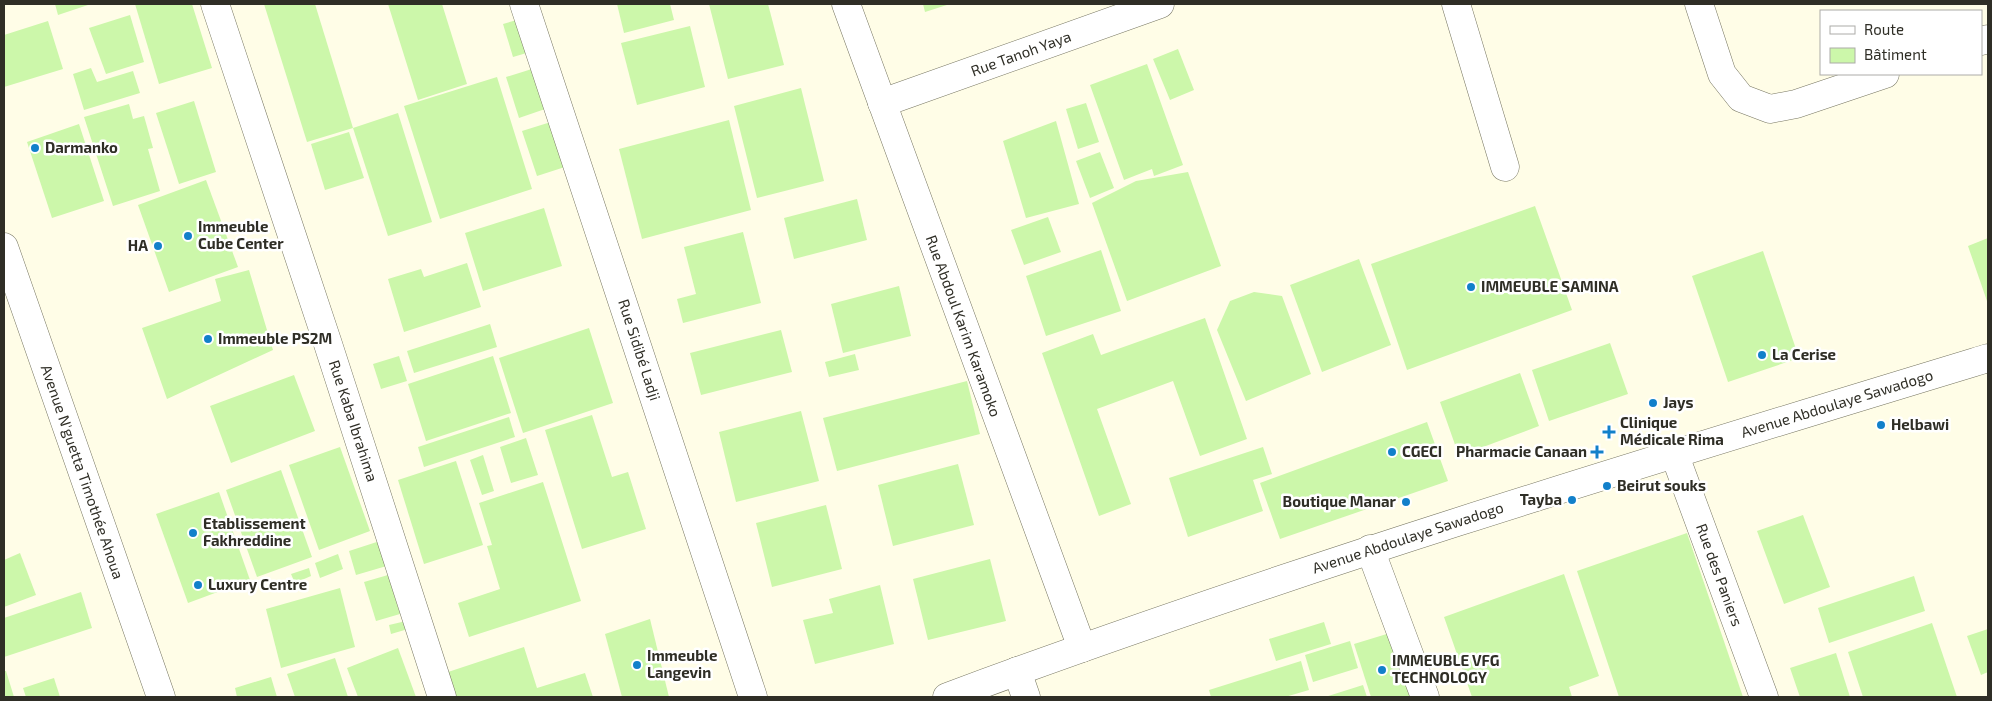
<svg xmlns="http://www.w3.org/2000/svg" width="1992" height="701" viewBox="0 0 1992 701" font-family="'Exo 2',sans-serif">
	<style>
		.building { fill: #ccf7aa }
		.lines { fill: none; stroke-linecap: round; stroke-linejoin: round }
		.minor-casing { stroke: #777662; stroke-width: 29 }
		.minor { stroke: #fff; stroke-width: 28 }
		.poi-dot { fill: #1280ca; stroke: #fff; stroke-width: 2 }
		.labels { text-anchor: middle; stroke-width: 5; stroke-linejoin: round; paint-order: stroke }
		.street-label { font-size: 15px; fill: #2f2e26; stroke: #fff }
		.poi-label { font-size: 15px; font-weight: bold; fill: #2f2e26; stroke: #fff; text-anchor: start }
	</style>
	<rect width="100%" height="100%" fill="#fffde7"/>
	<g class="building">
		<polygon points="55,4 91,4 58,15"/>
		<polygon points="135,4 192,4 212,68 159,84"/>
		<polygon points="264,4 315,4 353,128 307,142"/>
		<polygon points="388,4 442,4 467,84 418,100"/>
		<polygon points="617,4 670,4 674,20 624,33"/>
		<polygon points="709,4 768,4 784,65 728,79"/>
		<polygon points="923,4 950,4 925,12"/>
		<polygon points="130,15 144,62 106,74 89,28"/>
		<polygon points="520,19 530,52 513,57 503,24"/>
		<polygon points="48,21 63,69 4,87 4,35"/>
		<polygon points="690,26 705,87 637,105 621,43"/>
		<polygon points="1178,49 1194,90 1170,100 1153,59"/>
		<polygon points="1147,64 1183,165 1154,176 1152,169 1124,180 1090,85"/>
		<polygon points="91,68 97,82 133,71 140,93 84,110 73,74"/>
		<polygon points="535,68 548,108 519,118 506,77"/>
		<polygon points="497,77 532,189 440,219 404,106"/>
		<polygon points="801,88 824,181 757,198 734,106"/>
		<polygon points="194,101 216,172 179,184 156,113"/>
		<polygon points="1086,103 1099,142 1078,149 1066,109"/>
		<polygon points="129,104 133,119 144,116 153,148 148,149 160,191 113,206 84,117"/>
		<polygon points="398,113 432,222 388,236 353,128"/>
		<polygon points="729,120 751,210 642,239 619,149"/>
		<polygon points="554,121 568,166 537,176 522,131"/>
		<polygon points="1056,121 1079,204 1026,218 1003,141"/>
		<polygon points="79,124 104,201 52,218 27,142"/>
		<polygon points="349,132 364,178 325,190 311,144"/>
		<polygon points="1100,152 1114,188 1090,198 1076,161"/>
		<polygon points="1188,172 1221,266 1127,301 1092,203 1136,181"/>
		<polygon points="206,180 238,267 169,292 138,205"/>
		<polygon points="857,199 867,240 794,259 784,218"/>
		<polygon points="1535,206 1572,310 1407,370 1371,264"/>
		<polygon points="544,208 562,266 483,291 465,233"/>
		<polygon points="1048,217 1061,252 1024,265 1011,230"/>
		<polygon points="743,232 761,303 683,323 677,299 696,294 684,247"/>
		<polygon points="1988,238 1988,304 1968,246"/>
		<polygon points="1101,250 1121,311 1046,336 1026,276"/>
		<polygon points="1763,251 1799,358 1728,382 1692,276"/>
		<polygon points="1359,259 1391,345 1322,372 1290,285"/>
		<polygon points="467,263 481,307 404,332 388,279 421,269 424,277"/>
		<polygon points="249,270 273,350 167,399 142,328 221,301 215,279"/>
		<polygon points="899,286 911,336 843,353 831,304"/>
		<polygon points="1254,292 1282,296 1311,374 1246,401 1217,330 1230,301"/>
		<polygon points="1205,318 1247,439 1200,456 1173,381 1097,409 1131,504 1099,516 1042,353 1093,334 1101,355"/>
		<polygon points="490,324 497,347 414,373 407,351"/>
		<polygon points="589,328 613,403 523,433 499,358"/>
		<polygon points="781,330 792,372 701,395 690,353"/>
		<polygon points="1610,343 1628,394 1549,421 1532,370"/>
		<polygon points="855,354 859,370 829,377 825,362"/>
		<polygon points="399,356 407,381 381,389 373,364"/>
		<polygon points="493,356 511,413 426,441 408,384"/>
		<polygon points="1520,373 1539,426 1459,456 1440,402"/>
		<polygon points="294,375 315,431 231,463 210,406"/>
		<polygon points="967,381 980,434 837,471 823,418"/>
		<polygon points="801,411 819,481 736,502 719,432"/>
		<polygon points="592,415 612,477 628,472 646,529 582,549 545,430"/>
		<polygon points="509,417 515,437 424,467 418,447"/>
		<polygon points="1427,422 1448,481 1280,539 1260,483"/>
		<polygon points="526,438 538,475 511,483 500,447"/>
		<polygon points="340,447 370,531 319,550 289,465"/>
		<polygon points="1263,447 1272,474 1253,480 1263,511 1188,537 1169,478"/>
		<polygon points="483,455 494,491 482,495 470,460"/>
		<polygon points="456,461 483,545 424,564 398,480"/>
		<polygon points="958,464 974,525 893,546 878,485"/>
		<polygon points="281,470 312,557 257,577 226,490"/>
		<polygon points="543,482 581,601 469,637 458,603 500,589 487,546 492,545 479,503"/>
		<polygon points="219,492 250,580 188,603 156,514"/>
		<polygon points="826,505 842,569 772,587 756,523"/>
		<polygon points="1803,515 1830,587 1784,604 1757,531"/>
		<polygon points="1687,533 1743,697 1619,697 1577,571"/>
		<polygon points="383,540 390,565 356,575 349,551"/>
		<polygon points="20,553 36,595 4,607 4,560"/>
		<polygon points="338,554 343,569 320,578 315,563"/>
		<polygon points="990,559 1006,621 928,640 913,579"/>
		<polygon points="309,568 311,576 295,583 291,574"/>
		<polygon points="1564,574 1599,676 1569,687 1572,697 1472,697 1444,617"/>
		<polygon points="388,575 400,614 376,621 364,582"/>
		<polygon points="1914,576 1925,611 1829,643 1818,608"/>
		<polygon points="880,585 894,644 815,664 803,620 833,613 829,599"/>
		<polygon points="340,588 355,647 281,668 266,609"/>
		<polygon points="81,592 92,628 4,657 4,618"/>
		<polygon points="650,619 669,697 622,697 605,634"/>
		<polygon points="406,621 408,629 391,634 389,625"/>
		<polygon points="1324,622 1331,644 1276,661 1269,639"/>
		<polygon points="1932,623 1957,697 1863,697 1848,652"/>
		<polygon points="1988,629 1988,672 1981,675 1967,636"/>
		<polygon points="1390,633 1410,697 1371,697 1354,644"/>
		<polygon points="1350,641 1358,668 1313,682 1305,655"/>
		<polygon points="524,647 537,688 585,673 593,697 449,697 442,674"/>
		<polygon points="398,648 416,697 358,697 347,668"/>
		<polygon points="1836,653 1850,697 1800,697 1790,668"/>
		<polygon points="335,658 348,697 295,697 287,674"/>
		<polygon points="1301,661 1309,690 1285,697 1211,697 1209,690"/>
		<polygon points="4,671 6,671 14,697 4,697"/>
		<polygon points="271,677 277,697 237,697 235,688"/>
		<polygon points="54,678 60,697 26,697 23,688"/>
		<polygon points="1363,685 1367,697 1325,697"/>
	</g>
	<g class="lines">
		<g class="minor-casing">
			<g id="minor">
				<polyline points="215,4 328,344 442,697"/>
				<polyline points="524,4 753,697"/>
				<polyline points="846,4 1082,648"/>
				<polyline points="1456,4 1505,167"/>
				<polyline points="1699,4 1722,74 1741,98 1770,109 1796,104 1885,74"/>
				<polyline points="1981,41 1988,39"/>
				<polyline points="882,103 1160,4"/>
				<polyline points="4,247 161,697"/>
				<polyline points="1674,453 1764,697"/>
				<polyline points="1370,549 1425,697"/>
				<polyline points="1017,671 1026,697"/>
				<path d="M947 697C1289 570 1639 464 1988 358"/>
			</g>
		</g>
		<use href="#minor" class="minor"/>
	</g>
	<g class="poi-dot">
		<circle cx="35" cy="148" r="5"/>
		<circle cx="188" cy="236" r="5"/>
		<circle cx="158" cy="246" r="5"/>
		<circle cx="1471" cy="287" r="5"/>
		<circle cx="208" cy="339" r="5"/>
		<circle cx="1762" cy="355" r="5"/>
		<circle cx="1653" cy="403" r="5"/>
		<circle cx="1881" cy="425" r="5"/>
		<path d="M1606.5 424.5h5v5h5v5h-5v5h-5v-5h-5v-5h5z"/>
		<circle cx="1392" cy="452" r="5"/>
		<path d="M1594.5 444.5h5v5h5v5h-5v5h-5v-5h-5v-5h5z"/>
		<circle cx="1607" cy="486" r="5"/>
		<circle cx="1572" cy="500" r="5"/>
		<circle cx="1406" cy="502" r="5"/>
		<circle cx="193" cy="533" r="5"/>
		<circle cx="198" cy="585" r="5"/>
		<circle cx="637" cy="665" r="5"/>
		<circle cx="1382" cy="670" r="5"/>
	</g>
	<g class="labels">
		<g class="street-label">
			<text transform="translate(1021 54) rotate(-20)" y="5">Rue Tanoh Yaya</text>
			<text transform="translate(963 326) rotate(70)" y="5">Rue Abdoul Karim Karamoko</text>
			<text transform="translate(639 350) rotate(72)" y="5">Rue Sidibé Ladji</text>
			<text transform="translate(1837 404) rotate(-17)" y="5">Avenue Abdoulaye Sawadogo</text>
			<text transform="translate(353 421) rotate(72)" y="5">Rue Kaba Ibrahima</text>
			<text transform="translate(82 472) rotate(71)" y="5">Avenue N'guetta Timothée Ahoua</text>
			<text transform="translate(1408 538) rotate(-18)" y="5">Avenue Abdoulaye Sawadogo</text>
			<text transform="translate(1719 575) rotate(70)" y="5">Rue des Paniers</text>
		</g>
		<g class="poi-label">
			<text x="45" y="153">Darmanko</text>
			<text x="198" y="232">Immeuble<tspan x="198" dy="17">Cube Center</tspan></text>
			<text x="148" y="251" text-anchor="end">HA</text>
			<text x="1481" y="292">IMMEUBLE SAMINA</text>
			<text x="218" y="344">Immeuble PS2M</text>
			<text x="1772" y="360">La Cerise</text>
			<text x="1663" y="408">Jays</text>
			<text x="1620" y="428">Clinique<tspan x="1620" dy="17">Médicale Rima</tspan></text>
			<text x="1891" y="430">Helbawi</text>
			<text x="1402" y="457">CGECI</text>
			<text x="1587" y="457" text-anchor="end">Pharmacie Canaan</text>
			<text x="1617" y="491">Beirut souks</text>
			<text x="1562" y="505" text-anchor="end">Tayba</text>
			<text x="1396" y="507" text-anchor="end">Boutique Manar</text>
			<text x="203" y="529">Etablissement<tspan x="203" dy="17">Fakhreddine</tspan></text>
			<text x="208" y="590">Luxury Centre</text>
			<text x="647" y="661">Immeuble<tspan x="647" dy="17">Langevin</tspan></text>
			<text x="1392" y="666">IMMEUBLE VFG<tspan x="1392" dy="17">TECHNOLOGY</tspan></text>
		</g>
	</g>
	<rect width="1992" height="701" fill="none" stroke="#2f2e26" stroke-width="10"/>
	<rect x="1820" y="10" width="162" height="65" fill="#ffffff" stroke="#acaba8"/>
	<rect x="1830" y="26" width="25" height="8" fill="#ffffff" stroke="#acaba8"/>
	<text x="1864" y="35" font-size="15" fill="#2f2e26">Route</text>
	<rect x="1830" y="48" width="25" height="15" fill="#ccf7aa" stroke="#acaba8"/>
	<text x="1864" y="60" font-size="15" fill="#2f2e26">Bâtiment</text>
</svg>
